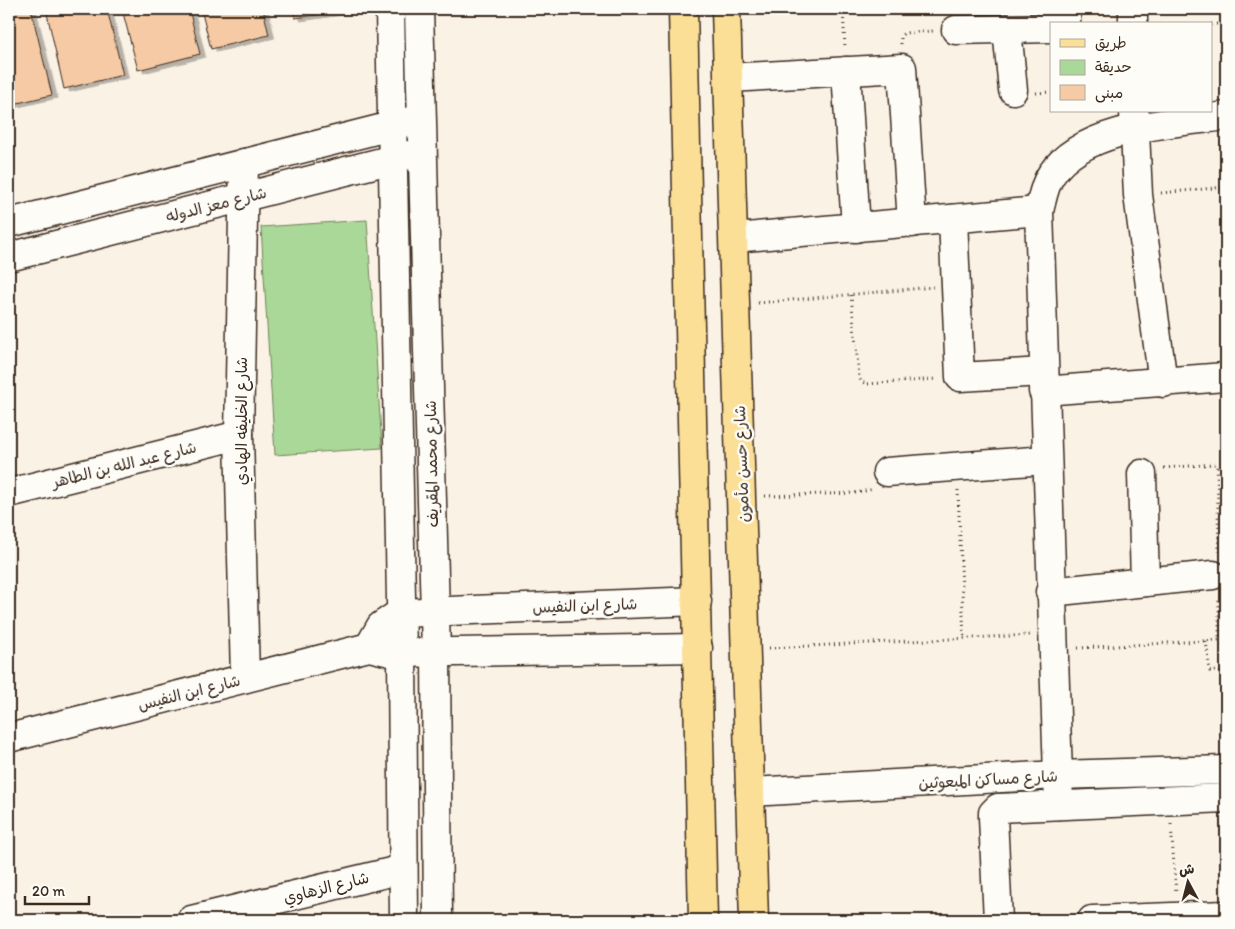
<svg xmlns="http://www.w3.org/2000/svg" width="1235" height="929" viewBox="0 0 1235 929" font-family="Itim,'Playpen Sans Arabic',sans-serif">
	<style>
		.green { fill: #a9d898; stroke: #72815b }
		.building { fill: #f5caa4; stroke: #3b2a1e; filter: url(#shadow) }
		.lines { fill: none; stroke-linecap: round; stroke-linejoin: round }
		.minor-casing { stroke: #3b2a1e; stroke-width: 31 }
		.major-casing { stroke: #3b2a1e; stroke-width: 31 }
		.path { stroke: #3b2a1e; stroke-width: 3; stroke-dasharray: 1 4; stroke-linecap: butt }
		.minor { stroke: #fdfcf7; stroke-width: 28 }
		.major { stroke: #fbdf96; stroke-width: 28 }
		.labels { text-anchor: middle; stroke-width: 5; stroke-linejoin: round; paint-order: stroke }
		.street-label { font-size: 16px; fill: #3b2a1e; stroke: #fdfcf7 }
	</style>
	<defs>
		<filter id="shadow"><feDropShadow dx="5.5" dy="3" stdDeviation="0" flood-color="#0004"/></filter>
	</defs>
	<rect width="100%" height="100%" fill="#fbf2e6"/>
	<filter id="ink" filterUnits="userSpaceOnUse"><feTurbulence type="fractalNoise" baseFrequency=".02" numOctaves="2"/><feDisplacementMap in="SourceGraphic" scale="10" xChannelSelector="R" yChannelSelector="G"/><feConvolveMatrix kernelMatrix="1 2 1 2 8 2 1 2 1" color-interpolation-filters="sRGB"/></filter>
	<g filter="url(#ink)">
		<polygon class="green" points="367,220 382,448 275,455 261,227"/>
		<g class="building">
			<polygon points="19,9 31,9 52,95 9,105 9,11"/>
			<polygon points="46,9 107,9 123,75 64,89"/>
			<polygon points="122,9 189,9 200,54 138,70"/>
			<polygon points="201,9 263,9 269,35 211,49"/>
			<polygon points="293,9 344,9 344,11 295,18"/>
		</g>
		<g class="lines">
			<g class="minor-casing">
				<g id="minor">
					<polyline points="390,9 402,653 404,920"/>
					<polyline points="419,9 436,653 438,920"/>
					<polyline points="1066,9 1066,24"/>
					<polyline points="1133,9 1133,24"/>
					<polyline points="1007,29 1013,90"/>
					<polyline points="956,30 1051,28"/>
					<polyline points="846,71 856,228"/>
					<polyline points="729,78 902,68 912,223"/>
					<polyline points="1134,111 1138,195 1163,383"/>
					<polyline points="244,163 239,435 245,678"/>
					<polyline points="953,219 960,377 1043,372"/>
					<polyline points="9,223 411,121"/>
					<polyline points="734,238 1039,211"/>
					<polyline points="9,257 409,155"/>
					<polyline points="1043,391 1225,377"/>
					<polyline points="887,472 1046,460"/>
					<polyline points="1142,474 1145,582"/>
					<polyline points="9,493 239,435"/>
					<polyline points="1050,592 1213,575"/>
					<polyline points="369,647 381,626 400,613 697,601"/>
					<polyline points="9,738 369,647 394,653 698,648"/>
					<polyline points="750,792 1057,775 1226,770"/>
					<path d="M1059 805 1039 211C1042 200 1044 185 1051 175 1083 126 1173 123 1226 116"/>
					<polyline points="191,920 403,869"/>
					<polyline points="998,920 993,817 993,813 998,808 1226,798"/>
					<polyline points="1092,920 1226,915"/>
				</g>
			</g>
			<g class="major-casing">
				<g id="major">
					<polyline points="683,9 703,920"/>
					<polyline points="726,9 754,920"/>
				</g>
			</g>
			<g class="path">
				<polyline points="843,9 845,48"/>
				<polyline points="1211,24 1226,24"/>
				<polyline points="901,44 901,36 904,33 933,31"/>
				<polyline points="1036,93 1051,92"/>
				<polyline points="1161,193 1226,187"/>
				<polyline points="851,295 859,376 861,382 867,384 937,379"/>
				<polyline points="758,303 933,287"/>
				<polyline points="1164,468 1214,464 1217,465 1219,552"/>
				<polyline points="958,490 964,639"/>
				<polyline points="765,496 857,493 873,489"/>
				<polyline points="1206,641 1210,671 1226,672"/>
				<polyline points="769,648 1030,635"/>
				<polyline points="1078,648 1219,640 1219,598"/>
				<polyline points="1171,824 1176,893"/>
			</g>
			<use href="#minor" class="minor"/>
			<use href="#major" class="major"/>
		</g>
	</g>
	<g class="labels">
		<g class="street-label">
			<text transform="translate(216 204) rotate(-14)" y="6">شارع معز الدوله</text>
			<text transform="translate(241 421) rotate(-90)" y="6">شارع الخليفه الهادي</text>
			<text transform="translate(124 464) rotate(-14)" y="6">شارع عبد الله بن الطاهر</text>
			<text transform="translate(431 464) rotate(-91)" y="6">شارع محمد المقريف</text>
			<text transform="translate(741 464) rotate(-92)" y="6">شارع حسن مأمون</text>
			<text transform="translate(585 605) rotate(-2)" y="6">شارع ابن النفيس</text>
			<text transform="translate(189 692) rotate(-14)" y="6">شارع ابن النفيس</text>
			<text transform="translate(988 779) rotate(-3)" y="6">شارع مساكن المبعوثين</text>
			<text transform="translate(326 887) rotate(-14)" y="6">شارع الزهاوي</text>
		</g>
	</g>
	<rect width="1235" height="929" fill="none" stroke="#fdfcf7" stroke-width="30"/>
	<rect x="15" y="15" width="1205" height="899" fill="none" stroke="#3b2a1e" stroke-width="2" filter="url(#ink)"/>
	<rect x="1050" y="22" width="162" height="90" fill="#fdfcf7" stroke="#afa8a0"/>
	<rect x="1060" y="39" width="25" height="8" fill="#fbdf96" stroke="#afa8a0"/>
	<text x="1095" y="48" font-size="15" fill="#3b2a1e">طريق</text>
	<rect x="1060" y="60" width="25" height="15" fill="#a9d898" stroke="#afa8a0"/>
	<text x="1095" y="72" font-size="15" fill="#3b2a1e">حديقة</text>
	<rect x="1060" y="85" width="25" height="15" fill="#f5caa4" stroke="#afa8a0"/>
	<text x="1095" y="98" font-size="15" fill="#3b2a1e">مبنى</text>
	<g transform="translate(1188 882) rotate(353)" stroke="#fdfcf7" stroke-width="4" paint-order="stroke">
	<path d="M0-4L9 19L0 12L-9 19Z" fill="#3b2a1e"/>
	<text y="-8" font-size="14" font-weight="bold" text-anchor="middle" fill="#3b2a1e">ش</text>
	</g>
	<path d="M25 896v8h64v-8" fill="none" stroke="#3b2a1e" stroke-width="2.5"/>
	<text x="32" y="896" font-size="15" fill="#3b2a1e" stroke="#fdfcf7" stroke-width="4" paint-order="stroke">20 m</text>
</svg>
